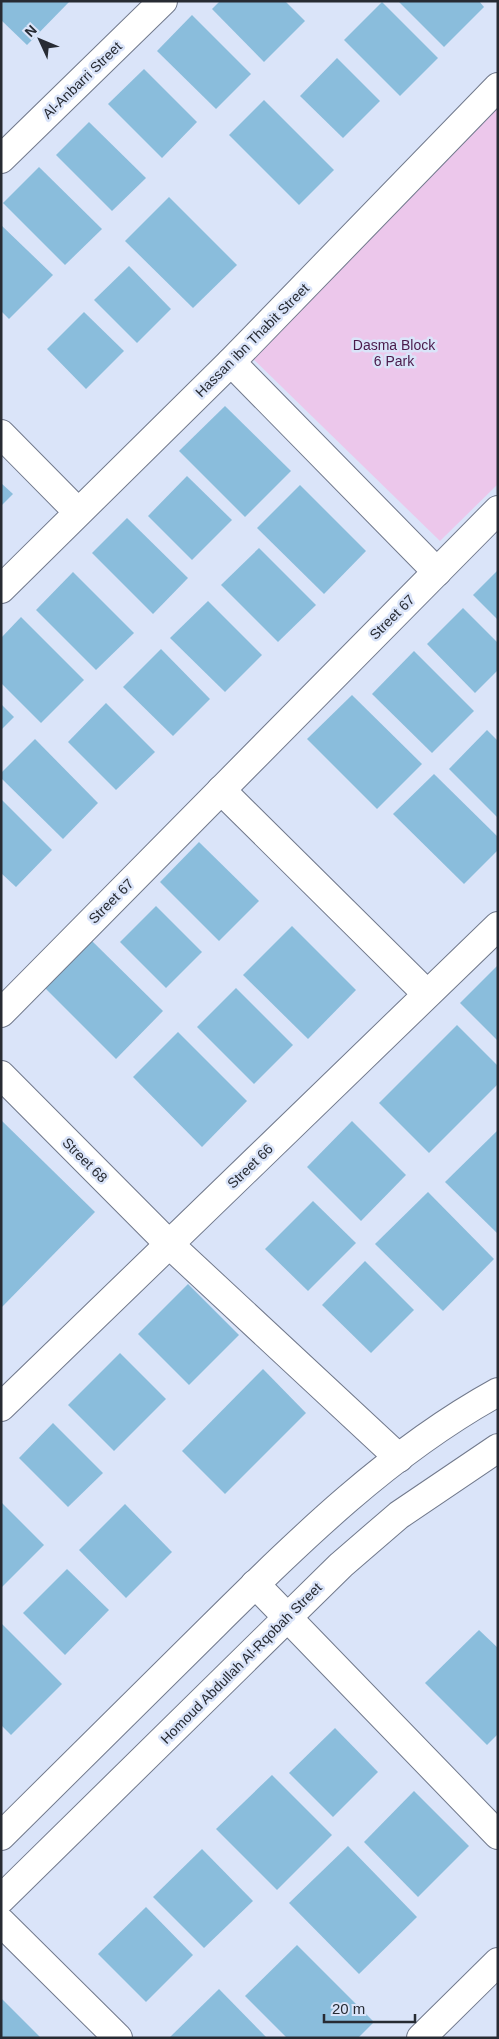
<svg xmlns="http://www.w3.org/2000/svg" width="499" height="2039" viewBox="0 0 499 2039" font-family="Arial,sans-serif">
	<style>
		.green { fill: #ecc7eb }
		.building { fill: #8abddc }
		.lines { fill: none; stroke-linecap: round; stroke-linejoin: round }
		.minor-casing { stroke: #71798c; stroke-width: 30 }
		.minor { stroke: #fff; stroke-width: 28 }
		.labels { text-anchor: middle; stroke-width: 5; stroke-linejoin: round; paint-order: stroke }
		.street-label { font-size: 14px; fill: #272b33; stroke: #dae4f9 }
		.park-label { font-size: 14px; fill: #4a1a4b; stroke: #dae4f9 }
	</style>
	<rect width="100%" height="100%" fill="#dae4f9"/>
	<polygon class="green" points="498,102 498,484 440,541 248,354"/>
	<g class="building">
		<polygon points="1,1 70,1 27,45 1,20"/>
		<polygon points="220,1 285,1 305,21 264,62 212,9"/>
		<polygon points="398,1 479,1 484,7 444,47"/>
		<polygon points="382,2 438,58 400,96 344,40"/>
		<polygon points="192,15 251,74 216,109 157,51"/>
		<polygon points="337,58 380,101 343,138 300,96"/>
		<polygon points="144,69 197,122 162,158 108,104"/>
		<polygon points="264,100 334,170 299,205 229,135"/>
		<polygon points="89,122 146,178 112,211 56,155"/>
		<polygon points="39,167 102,229 65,265 3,203"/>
		<polygon points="169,197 237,265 193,308 125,241"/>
		<polygon points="1,225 53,275 9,319 1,311"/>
		<polygon points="129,266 171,309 137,343 94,300"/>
		<polygon points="84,312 124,351 86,389 47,349"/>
		<polygon points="225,406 291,471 245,517 179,451"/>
		<polygon points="187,476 232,520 192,560 148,516"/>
		<polygon points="1,483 13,494 1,506"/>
		<polygon points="300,485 366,551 324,594 257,528"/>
		<polygon points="127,518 188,578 153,614 92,553"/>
		<polygon points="259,548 316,605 278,642 221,585"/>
		<polygon points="498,570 498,620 473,595"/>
		<polygon points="73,572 134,633 96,670 36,610"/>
		<polygon points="208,601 262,655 225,692 170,638"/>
		<polygon points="463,608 498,643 498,670 475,693 427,644"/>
		<polygon points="21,617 84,680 41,723 1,683 1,638"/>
		<polygon points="161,649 210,699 173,736 123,687"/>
		<polygon points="414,651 474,711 432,753 372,694"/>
		<polygon points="352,695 422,764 377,809 307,739"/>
		<polygon points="106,703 155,752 116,790 68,742"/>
		<polygon points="1,704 14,717 1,730"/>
		<polygon points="487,730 498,741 498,818 449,769"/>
		<polygon points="35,739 98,803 63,839 1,778 1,773"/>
		<polygon points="434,774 498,837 498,850 464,884 393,814"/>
		<polygon points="1,799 52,850 16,887 1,873"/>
		<polygon points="199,842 259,901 219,941 160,882"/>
		<polygon points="156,906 202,952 166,988 120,942"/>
		<polygon points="292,926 356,990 308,1039 243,975"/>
		<polygon points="92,941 163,1011 116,1059 45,988"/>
		<polygon points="498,965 498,1041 460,1003"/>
		<polygon points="236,988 293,1045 254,1084 197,1027"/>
		<polygon points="457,1025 498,1066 498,1084 429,1153 379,1103"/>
		<polygon points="178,1032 247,1101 202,1147 133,1077"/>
		<polygon points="1,1120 95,1212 1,1308"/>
		<polygon points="352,1121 406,1175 361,1221 307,1167"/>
		<polygon points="498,1130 498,1234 445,1182"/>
		<polygon points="428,1192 494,1259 443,1311 375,1244"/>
		<polygon points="313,1201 356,1243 308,1291 265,1249"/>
		<polygon points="365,1261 414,1310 371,1353 322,1305"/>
		<polygon points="188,1284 239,1335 189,1385 138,1334"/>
		<polygon points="120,1353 166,1399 114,1451 68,1405"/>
		<polygon points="263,1369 306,1413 225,1494 182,1451"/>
		<polygon points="53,1423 103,1473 68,1507 19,1458"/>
		<polygon points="1,1502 44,1545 1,1588"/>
		<polygon points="125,1504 172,1552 126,1598 79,1550"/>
		<polygon points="67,1569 109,1610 65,1655 23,1613"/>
		<polygon points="1,1623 62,1684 11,1735 1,1725"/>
		<polygon points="479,1630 498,1648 498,1734 487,1745 425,1683"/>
		<polygon points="335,1728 378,1772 333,1817 289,1773"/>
		<polygon points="272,1775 332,1835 277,1890 216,1829"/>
		<polygon points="414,1791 469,1846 418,1897 364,1842"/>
		<polygon points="348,1846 417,1917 359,1974 289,1903"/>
		<polygon points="202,1849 253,1901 204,1948 153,1897"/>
		<polygon points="146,1907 193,1955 146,2002 98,1954"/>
		<polygon points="297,1945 374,2022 358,2038 287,2038 245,1996"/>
		<polygon points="219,1989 267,2038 169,2038"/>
		<polygon points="1,1998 41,2038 1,2038"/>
	</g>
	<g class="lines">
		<g class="minor-casing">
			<g id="minor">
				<polyline points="1,159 163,1"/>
				<polyline points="231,362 437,572"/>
				<polyline points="1,434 78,512"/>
				<polyline points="1,589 231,362 498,87"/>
				<polyline points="221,790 427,994"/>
				<polyline points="1,1013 498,510"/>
				<polyline points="1,1075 169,1244 399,1458"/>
				<polyline points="1,1407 498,926"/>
				<polyline points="255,1584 498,1835"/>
				<path d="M1 1836C70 1768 139 1700 208 1631 297 1543 387 1453 498 1392"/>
				<polyline points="1,1899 341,1565 399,1515 498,1448"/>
				<polyline points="1,1922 118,2038"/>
				<polyline points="421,2038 498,1962"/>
			</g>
		</g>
		<use href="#minor" class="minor"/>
	</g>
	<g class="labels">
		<g class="street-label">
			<text transform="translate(82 80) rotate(-44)" y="5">Al-Anbarri Street</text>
			<text transform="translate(252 340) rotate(-45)" y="5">Hassan ibn Thabit Street</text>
			<text transform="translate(392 617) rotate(-45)" y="5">Street 67</text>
			<text transform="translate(111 901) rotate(-45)" y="5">Street 67</text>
			<text transform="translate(85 1160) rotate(45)" y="5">Street 68</text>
			<text transform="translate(250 1166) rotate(-44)" y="5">Street 66</text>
			<text transform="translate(241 1663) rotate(-45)" y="5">Homoud Abdullah Al-Rqobah Street</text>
		</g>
		<g class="park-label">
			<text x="394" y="350">Dasma Block<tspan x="394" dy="16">6 Park</tspan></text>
		</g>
	</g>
	<rect width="499" height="2039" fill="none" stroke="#272b33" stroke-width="5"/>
	<g transform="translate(40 40) rotate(314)" stroke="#dae4f9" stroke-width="4" paint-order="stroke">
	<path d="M0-4L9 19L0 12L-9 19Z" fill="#272b33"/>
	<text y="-8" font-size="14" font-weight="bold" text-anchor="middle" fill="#272b33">N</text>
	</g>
	<path d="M324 2014v8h91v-8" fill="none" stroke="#272b33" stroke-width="2.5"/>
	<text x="332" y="2014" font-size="15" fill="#272b33" stroke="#dae4f9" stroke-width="4" paint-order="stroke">20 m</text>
</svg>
